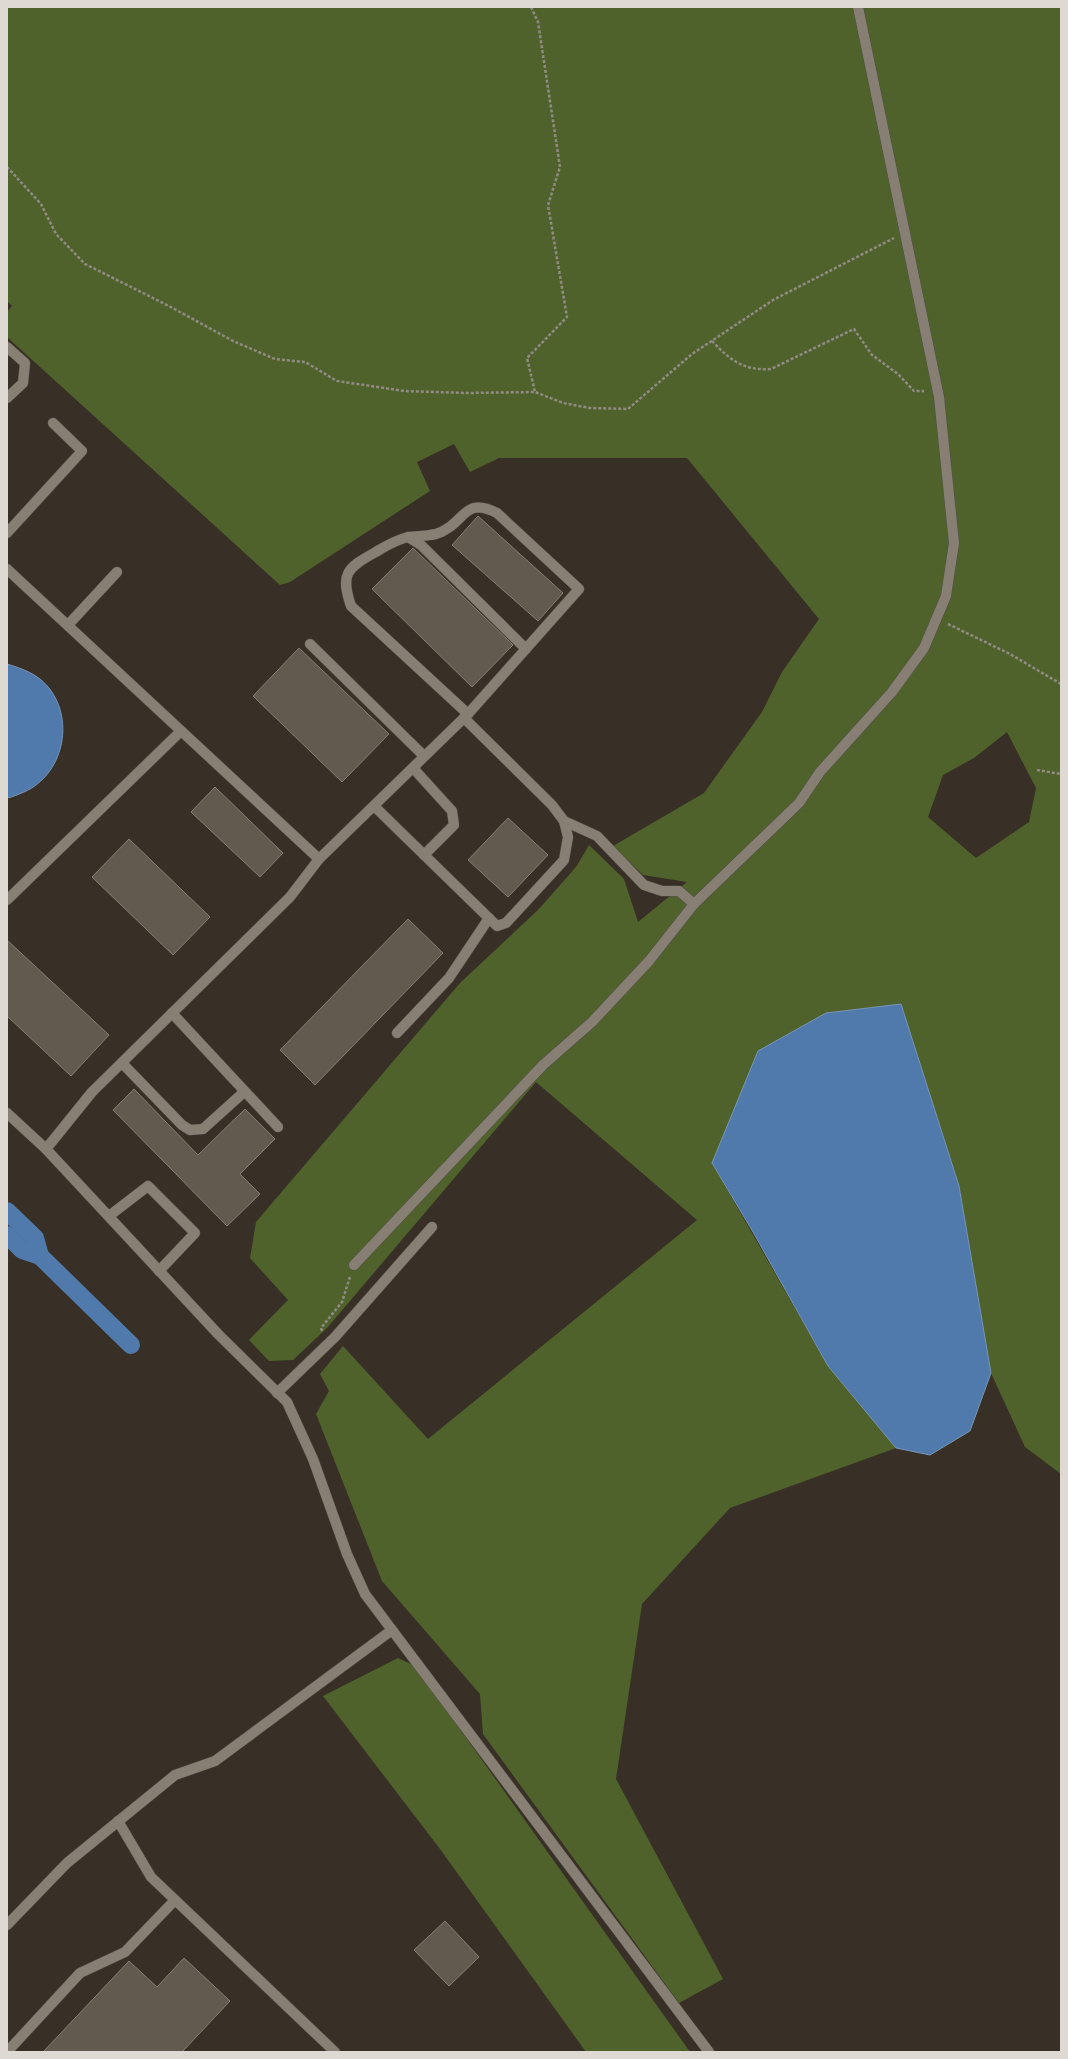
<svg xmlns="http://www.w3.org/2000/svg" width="1068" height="2059" viewBox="0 0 1068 2059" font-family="Montserrat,sans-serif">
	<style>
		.green { fill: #50622c; fill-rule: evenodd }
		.water { fill: #4f7aab; stroke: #7a96b7 }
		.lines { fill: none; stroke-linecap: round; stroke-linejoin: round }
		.canal { stroke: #4f7aab; stroke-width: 18 }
		.building { fill: #625a4f; stroke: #877e73 }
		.minor-casing { stroke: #544e46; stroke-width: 11 }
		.path { stroke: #918b83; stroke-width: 2.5; stroke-dasharray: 3 2; stroke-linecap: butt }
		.minor { stroke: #887f74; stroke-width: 10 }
	</style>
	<rect width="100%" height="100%" fill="#383026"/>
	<g class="green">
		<path d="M7 7H1061V1474L1025 1447 991 1373 959 1186 901 1004 712 1163 828 1366 896 1448 730 1508 642 1604 616 1779 723 1979 679 2003 483 1734 480 1694 382 1581 316 1414 329 1391 320 1374 343 1346 428 1439 697 1220 536 1082 327 1328 293 1360 269 1361 249 1340 288 1300 250 1258 256 1222 460 983 538 910 576 867 589 845 624 879 638 922 687 882 643 875 613 846 704 793 762 712 782 672 819 619 687 458H499L470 472 454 444 417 462 430 491 290 582 280 585 7 337V312L12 306 7 301ZM1007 732 1036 788 1029 822 976 858 928 817 943 775 974 758Z"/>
		<polygon points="398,1658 415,1666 690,2052 586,2052 440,1849 323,1696"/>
	</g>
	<g class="water">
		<path d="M7 664C23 669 38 674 49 688 75 721 63 775 24 792 19 794 13 797 7 798Z"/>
		<polygon points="901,1004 959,1186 991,1373 970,1431 930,1455 896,1448 828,1366 753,1232 712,1163 758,1051 826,1013"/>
	</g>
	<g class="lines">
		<g class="canal">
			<polyline points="7,1211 35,1238 40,1256"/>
			<polyline points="7,1235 22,1250 40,1256 131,1345"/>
		</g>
	</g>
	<g class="building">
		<polygon points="478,516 563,593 538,621 452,545"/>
		<polygon points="413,548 513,645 472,687 372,589"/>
		<polygon points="299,648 389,734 342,782 253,696"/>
		<polygon points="215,787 283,853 260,877 191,812"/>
		<polygon points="508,818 548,855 508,897 468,860"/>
		<polygon points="129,839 210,917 173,955 92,877"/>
		<polygon points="408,919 443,953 315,1085 280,1050"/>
		<polygon points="7,940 109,1035 71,1076 7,1016"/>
		<polygon points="134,1089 198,1155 245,1109 275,1139 240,1174 260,1194 227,1226 113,1110"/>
		<polygon points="445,1921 479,1957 449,1986 414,1950"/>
		<polygon points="184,1958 230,2001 182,2052 43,2052 129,1961 157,1987"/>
	</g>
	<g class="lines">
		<g class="minor-casing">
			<g id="minor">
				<polyline points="7,347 25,363 23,383 7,398"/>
				<polyline points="7,533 82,451 53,423"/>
				<polyline points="7,569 319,859"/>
				<polyline points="68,625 117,572"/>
				<polyline points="310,644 424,756"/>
				<path d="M468 714 351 606C340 574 347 568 374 553 386 546 395 540 408 537L421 545 526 649"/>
				<polyline points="413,768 452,811 454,825 424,855"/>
				<polyline points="374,806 497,926 506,923 564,860 568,837 564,821 552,805 464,718"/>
				<polyline points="564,821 597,836 644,885 662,891 679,891 694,904"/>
				<polyline points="7,900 181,731"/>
				<polyline points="172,1013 278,1127"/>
				<polyline points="397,1033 449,978 489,918"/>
				<polyline points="122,1063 182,1125 190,1130 203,1129 244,1092"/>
				<polyline points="7,1113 46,1149 218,1334 287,1402 313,1459 347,1554 365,1594 709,2052"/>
				<path d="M46 1149 92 1092 290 897 319 859 468 714 579 589 497 513C463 495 465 525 436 534 427 536 417 536 408 537"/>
				<polyline points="109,1216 148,1186 195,1233 159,1271"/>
				<polyline points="354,1265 543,1065 592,1022 649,961 694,904 799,803 820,772 892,692 924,648 946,596 954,543 939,397 858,7"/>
				<polyline points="277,1393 335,1337 432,1227"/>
				<polyline points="118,1821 151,1877 335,2052"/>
				<polyline points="7,1925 67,1863 175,1775 215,1761 392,1630"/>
				<polyline points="7,2052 80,1973 125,1952 175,1900"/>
			</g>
		</g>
		<g class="path">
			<polyline points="531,7 538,22 560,167 548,205 567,317 527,358 535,392"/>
			<polyline points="7,167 41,204 56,234 85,264 169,306 233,341 275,359 305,362 337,381 404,391 466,393 535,392 563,403 590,408 628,409 692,354 773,300 894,238"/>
			<path d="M712 341C730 360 744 371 771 369L854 329 872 355 898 374 914 391H924"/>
			<polyline points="948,624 1010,654 1061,684"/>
			<polyline points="1037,770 1061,774"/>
			<polyline points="322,1331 321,1328 342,1302 350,1277"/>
		</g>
		<use href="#minor" class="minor"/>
	</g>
	<rect width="1068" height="2059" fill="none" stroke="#ded9d3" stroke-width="16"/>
</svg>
